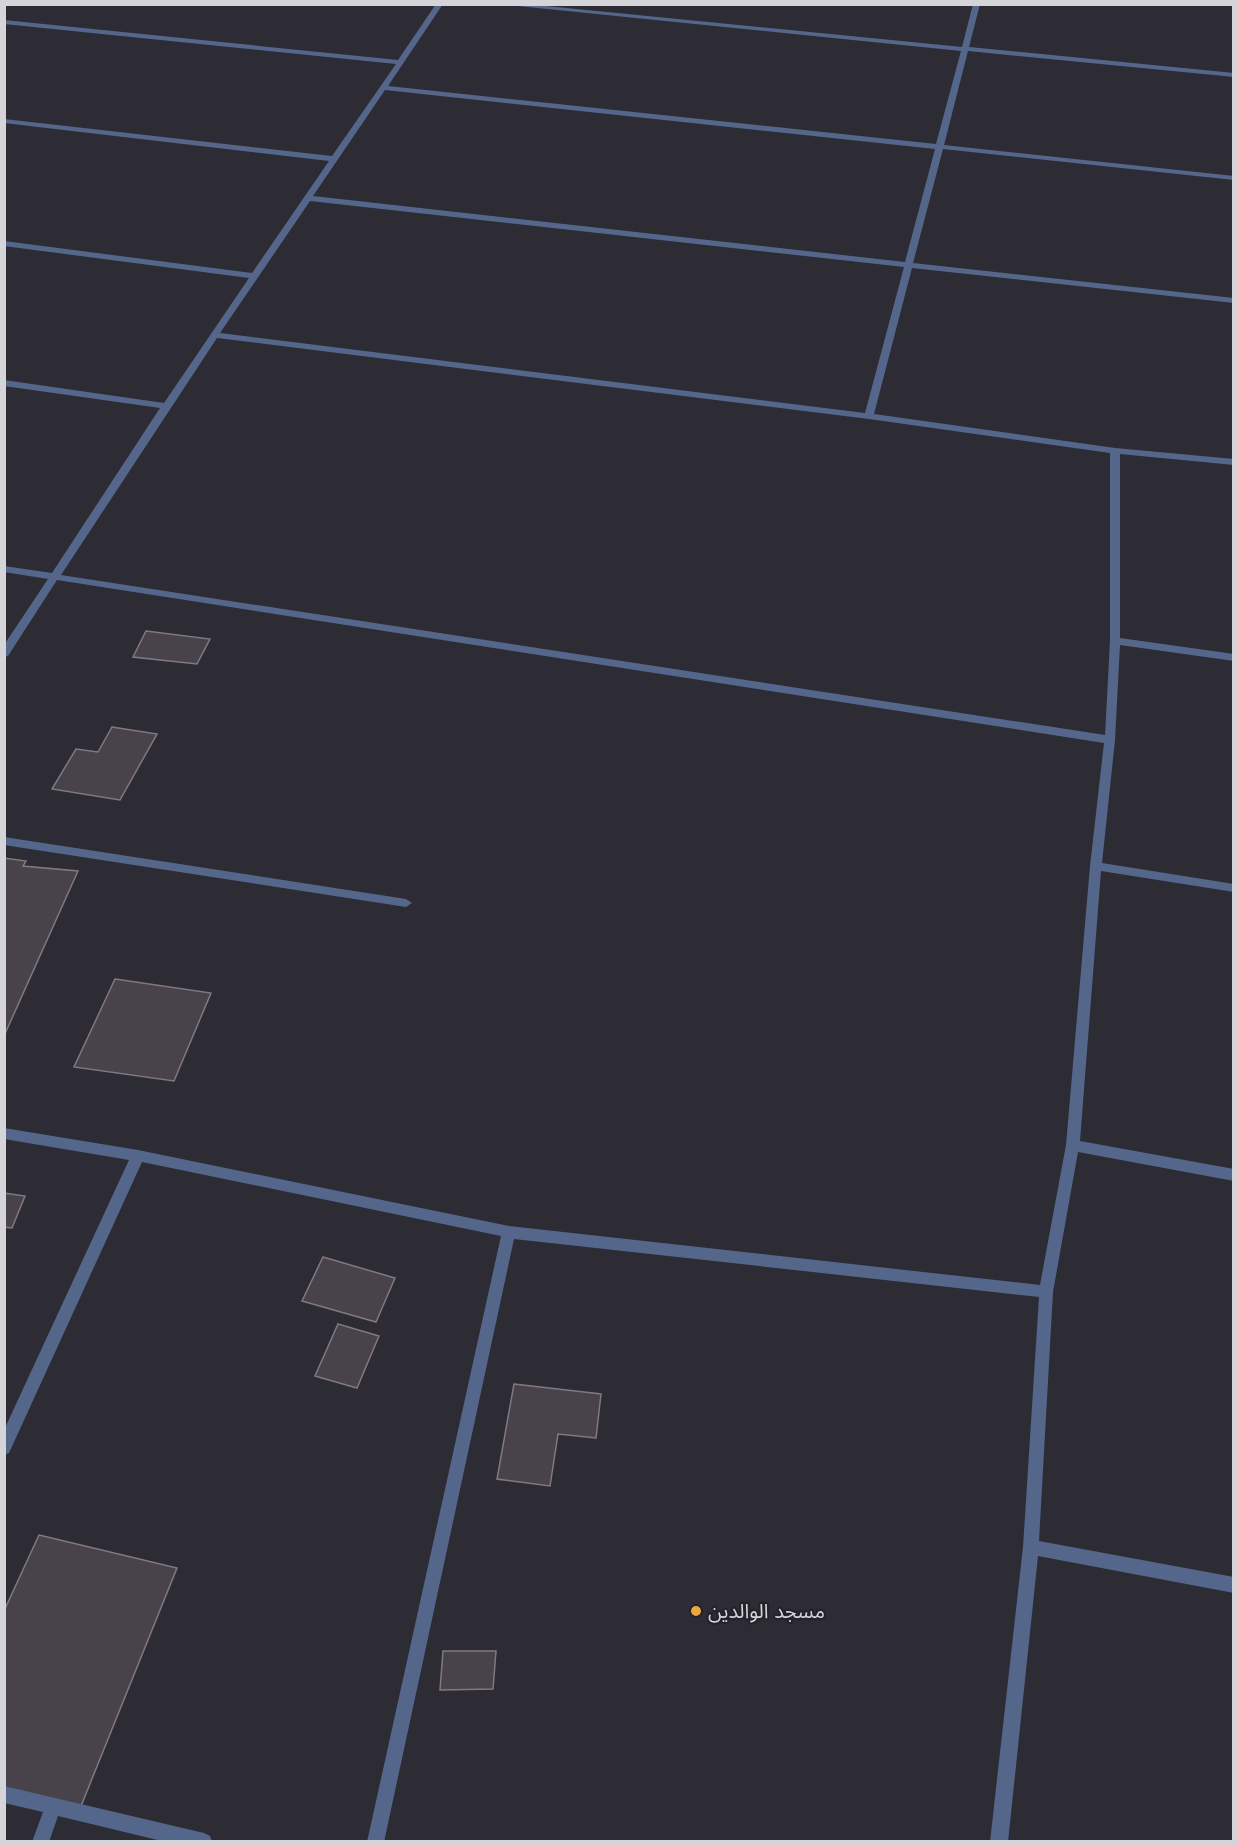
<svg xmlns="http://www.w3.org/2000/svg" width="1238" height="1846" viewBox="0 0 1238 1846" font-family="Arial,'Noto Sans Arabic',sans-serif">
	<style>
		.building { fill: #48424a; stroke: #807982; stroke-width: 1.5 }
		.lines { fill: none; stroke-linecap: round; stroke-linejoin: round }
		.minor { fill: #54678b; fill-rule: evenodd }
		.poi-dot { fill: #eea73c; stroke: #24222a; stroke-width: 2 }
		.labels { text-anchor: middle; stroke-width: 4.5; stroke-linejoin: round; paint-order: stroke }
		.near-poi-label { font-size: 20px; fill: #d5d4d9; stroke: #24222a; text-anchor: start }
	</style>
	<rect width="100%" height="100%" fill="#2d2c35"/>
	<g class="building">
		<polygon points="146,631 210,639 197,664 133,657"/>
		<polygon points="112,727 157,734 120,800 52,789 76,749 98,752"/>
		<polygon points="4,858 26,861 23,866 78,871 4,1036"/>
		<polygon points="115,979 211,993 174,1081 74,1067"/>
		<polygon points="4,1193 25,1196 12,1228 4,1227"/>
		<polygon points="323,1257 395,1278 376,1322 302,1301"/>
		<polygon points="338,1324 379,1336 357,1388 315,1376"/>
		<polygon points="514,1384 601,1394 596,1438 558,1434 550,1486 497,1479"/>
		<polygon points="39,1535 177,1568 79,1811 4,1791 4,1611"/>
		<polygon points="443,1651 496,1651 493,1689 440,1690"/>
	</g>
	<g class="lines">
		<g class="minor">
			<path d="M436 4H443L388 86 936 144 961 51 497 4H526L962 47 973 4H980L969 47 1234 73V77L968 51 944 145 1234 176V180L943 149 913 263 1234 298V303L912 268 874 414 1115 448 1234 459V465L1120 454V638L1234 654V661L1120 645 1115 740 1102 863 1234 884V892L1101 871 1080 1141 1234 1169V1181L1078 1152 1053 1292 1039 1541 1234 1577V1593L1038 1556 1008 1842H990L1023 1547 1039 1297 514 1239 384 1842H367L501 1236 142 1162 9 1453 4 1455V1430L129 1160 4 1139V1128L138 1150 509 1226 1040 1285 1066 1145 1090 866 1104 743 57 580 8 656 4 657V645L48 579 4 572V566L52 573 160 408 4 386V380L164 403 249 278 4 246V241L252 273 329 161 4 123V119L332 156 396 64 4 24V20L398 60ZM385 90 935 149 905 262 313 196ZM310 201 904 267 865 413 220 333ZM217 338 869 419 1110 453V641L1105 735 61 575Z"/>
			<polygon points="4,837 406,899 412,903 406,907 4,845"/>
			<polygon points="4,1786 204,1833 210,1836 212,1842 166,1842 58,1816 49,1842 32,1842 43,1812 4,1803"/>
		</g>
	</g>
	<circle class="poi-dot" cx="696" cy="1611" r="6"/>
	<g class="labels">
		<g class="near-poi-label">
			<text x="708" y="1618">مسجد الوالدين</text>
		</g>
	</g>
	<rect width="1238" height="1846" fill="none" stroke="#d5d4d9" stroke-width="12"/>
</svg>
